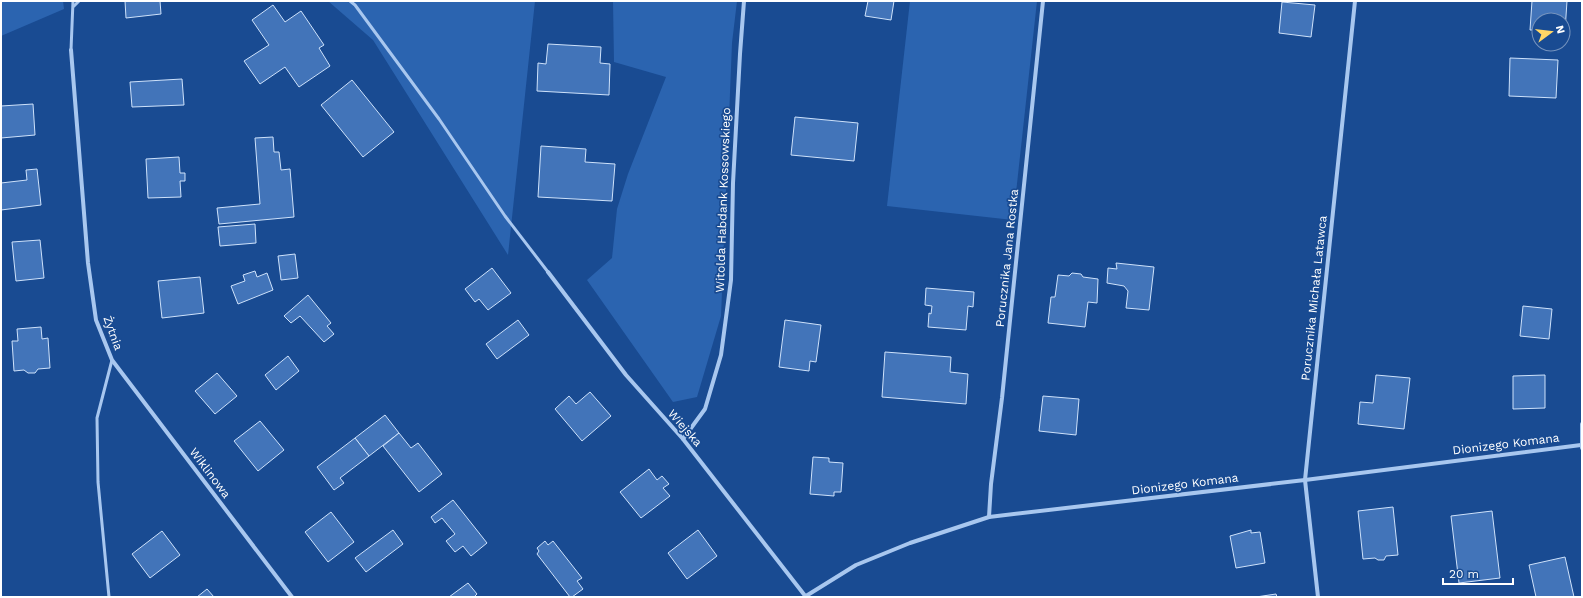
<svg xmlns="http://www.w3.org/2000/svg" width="1583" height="598" viewBox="0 0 1583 598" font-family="'Work Sans',sans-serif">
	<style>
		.green { fill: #2b64b0 }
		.building { fill: #4274b9; stroke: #cee2fb }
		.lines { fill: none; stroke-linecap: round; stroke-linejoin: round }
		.service { stroke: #a8c7ef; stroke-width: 3 }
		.minor { stroke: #a8c7ef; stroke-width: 4 }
		.labels { text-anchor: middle; stroke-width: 3.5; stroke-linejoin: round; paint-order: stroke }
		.street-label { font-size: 12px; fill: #fff; stroke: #194b92 }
	</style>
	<rect width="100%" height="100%" fill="#194b92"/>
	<g class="green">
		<polygon points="1,1 63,1 64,9 1,36"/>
		<polygon points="328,1 535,1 508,255 373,40"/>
		<polygon points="613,1 737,1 732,43 721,316 697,397 673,402 587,280 612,258 617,209 628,174 666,77 614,62"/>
		<polygon points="910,1 1037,1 1013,220 887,206"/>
	</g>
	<g class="building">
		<polygon points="125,1 160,1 161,14 126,18"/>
		<polygon points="868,1 894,1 891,20 865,16"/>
		<polygon points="1532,1 1567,1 1565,31 1563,31 1563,20 1539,20 1539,30 1530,30"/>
		<polygon points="1282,2 1315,5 1311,37 1279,33"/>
		<polygon points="273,5 285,22 301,11 324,45 319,48 330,66 299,87 285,67 260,84 244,61 269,45 252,20"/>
		<polygon points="548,44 601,47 600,63 610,64 609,95 537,91 538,63 546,64"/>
		<polygon points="1510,58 1558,60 1556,98 1509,96"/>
		<polygon points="182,79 184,105 132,107 130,82"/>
		<polygon points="352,80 394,132 363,157 321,105"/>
		<polygon points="33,104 35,135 1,138 1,106"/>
		<polygon points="795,117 858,123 854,161 791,155"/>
		<polygon points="273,137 274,152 279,152 281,170 290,169 294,217 219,224 217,208 260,204 255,138"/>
		<polygon points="541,146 586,149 585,162 615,164 612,201 538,197"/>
		<polygon points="179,157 180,173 185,173 185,181 180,181 181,197 148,198 146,159"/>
		<polygon points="37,169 41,205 1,210 1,183 27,180 26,170"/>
		<polygon points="255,224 256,243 220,246 218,227"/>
		<polygon points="40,240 44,278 16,281 12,242"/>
		<polygon points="295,254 298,278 281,280 278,256"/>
		<polygon points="1116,263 1154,267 1149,310 1126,308 1128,291 1124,286 1107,283 1108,268 1117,269"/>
		<polygon points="492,268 511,293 488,310 479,299 475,302 465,289"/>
		<polygon points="255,271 257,277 267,273 273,290 238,304 231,286 245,281 243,275"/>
		<polygon points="1072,273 1081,274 1083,277 1098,279 1097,303 1088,302 1085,327 1048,323 1051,297 1055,297 1058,275 1069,276"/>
		<polygon points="200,277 204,313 162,318 158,281"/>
		<polygon points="926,288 974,292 973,307 968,306 966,330 928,327 929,313 931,314 932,306 925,305"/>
		<polygon points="308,295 331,323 327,326 334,334 324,342 300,316 291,323 284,316"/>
		<polygon points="1523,306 1552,309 1549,339 1520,336"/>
		<polygon points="518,320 529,335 497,359 486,344"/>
		<polygon points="785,320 821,325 816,362 810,361 809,371 779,367"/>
		<polygon points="41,327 42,339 48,338 50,368 38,369 35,373 28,373 24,370 14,371 12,341 18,341 17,329"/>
		<polygon points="885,352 951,357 950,372 968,374 966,404 882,397"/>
		<polygon points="288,356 299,371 276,390 265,375"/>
		<polygon points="217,373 237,396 215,414 195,391"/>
		<polygon points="1376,375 1410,378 1404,429 1358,424 1360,402 1373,403"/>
		<polygon points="1545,375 1545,408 1513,409 1513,376"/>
		<polygon points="590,392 611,416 582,441 555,409 569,396 576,404"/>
		<polygon points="1043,396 1079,399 1076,435 1039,431"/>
		<polygon points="385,415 399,433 369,456 355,438"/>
		<polygon points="260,421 284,450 258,471 234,441"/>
		<polygon points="399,433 411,448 418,443 442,474 419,492 383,446"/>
		<polygon points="355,438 369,456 340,478 344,483 334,490 317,467"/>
		<polygon points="813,457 829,458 829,462 843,463 841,492 834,492 834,496 810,494"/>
		<polygon points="649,469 657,480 662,476 669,484 663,488 670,496 641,518 620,492"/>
		<polygon points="453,500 487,543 471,556 463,546 455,552 446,541 455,534 442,518 435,523 431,517"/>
		<polygon points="1393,507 1398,555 1386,556 1384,560 1378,560 1375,558 1363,559 1358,511"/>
		<polygon points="1492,511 1500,578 1459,583 1451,516"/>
		<polygon points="331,512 354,542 328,562 305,532"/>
		<polygon points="393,530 403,544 366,572 355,558"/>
		<polygon points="698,530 717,556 687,579 668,553"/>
		<polygon points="1251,530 1251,533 1260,532 1265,563 1236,568 1230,536"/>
		<polygon points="162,531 180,555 150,578 132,554"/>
		<polygon points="545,541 548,545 553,541 582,578 577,581 583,589 572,597 570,597 537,554 539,551 537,548"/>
		<polygon points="1565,557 1574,597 1536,597 1529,565"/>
		<polygon points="468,583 477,594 474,597 449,597"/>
		<polygon points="207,589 214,597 197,597"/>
		<polygon points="1276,594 1277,597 1256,597"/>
	</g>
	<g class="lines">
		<g class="service">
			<polyline points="350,1 355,5 439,119 505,216 548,272"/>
			<polyline points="74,6 79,1"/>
			<polyline points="71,50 73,1"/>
			<polyline points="109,597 98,482 97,418 112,360"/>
		</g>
		<g class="minor">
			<polyline points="71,50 88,263 96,320 112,360 292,597"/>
			<polyline points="548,272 626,375 683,439 806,597"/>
			<polyline points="1582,424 1582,448"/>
			<polyline points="683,439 705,409 721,355 731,280 733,183 740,54 744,1"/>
			<polyline points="989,517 991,484 1002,398 1043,1"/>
			<polyline points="806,596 856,565 910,543 989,517 1305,480 1581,445"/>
			<polyline points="1318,597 1305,480 1355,1"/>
		</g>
	</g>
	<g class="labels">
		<g class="street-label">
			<text transform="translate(723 200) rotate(-88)" y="4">Witolda Habdank Kossowskiego</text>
			<text transform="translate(1007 258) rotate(-84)" y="4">Porucznika Jana Rostka</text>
			<text transform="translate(1314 298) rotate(-84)" y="4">Porucznika Michała Latawca</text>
			<text transform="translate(113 333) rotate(70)" y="4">Żytnia</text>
			<text transform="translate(685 428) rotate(49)" y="4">Wiejska</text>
			<text transform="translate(1506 444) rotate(-7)" y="4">Dionizego Komana</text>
			<text transform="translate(210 473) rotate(53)" y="4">Wiklinowa</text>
			<text transform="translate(1185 484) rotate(-7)" y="4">Dionizego Komana</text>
		</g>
	</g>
	<rect width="1583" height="598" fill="none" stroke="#ffffff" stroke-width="4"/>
	<g transform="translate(1551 32) rotate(75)"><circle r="19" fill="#194b92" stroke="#7593be"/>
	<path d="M0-3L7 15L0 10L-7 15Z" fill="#ffd666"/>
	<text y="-6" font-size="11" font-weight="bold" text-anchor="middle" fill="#ffffff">N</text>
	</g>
	<path d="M1443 578v6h70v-6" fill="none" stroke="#ffffff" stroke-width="2"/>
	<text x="1449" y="578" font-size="12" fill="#ffffff" stroke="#194b92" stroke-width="3" paint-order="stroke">20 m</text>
</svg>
